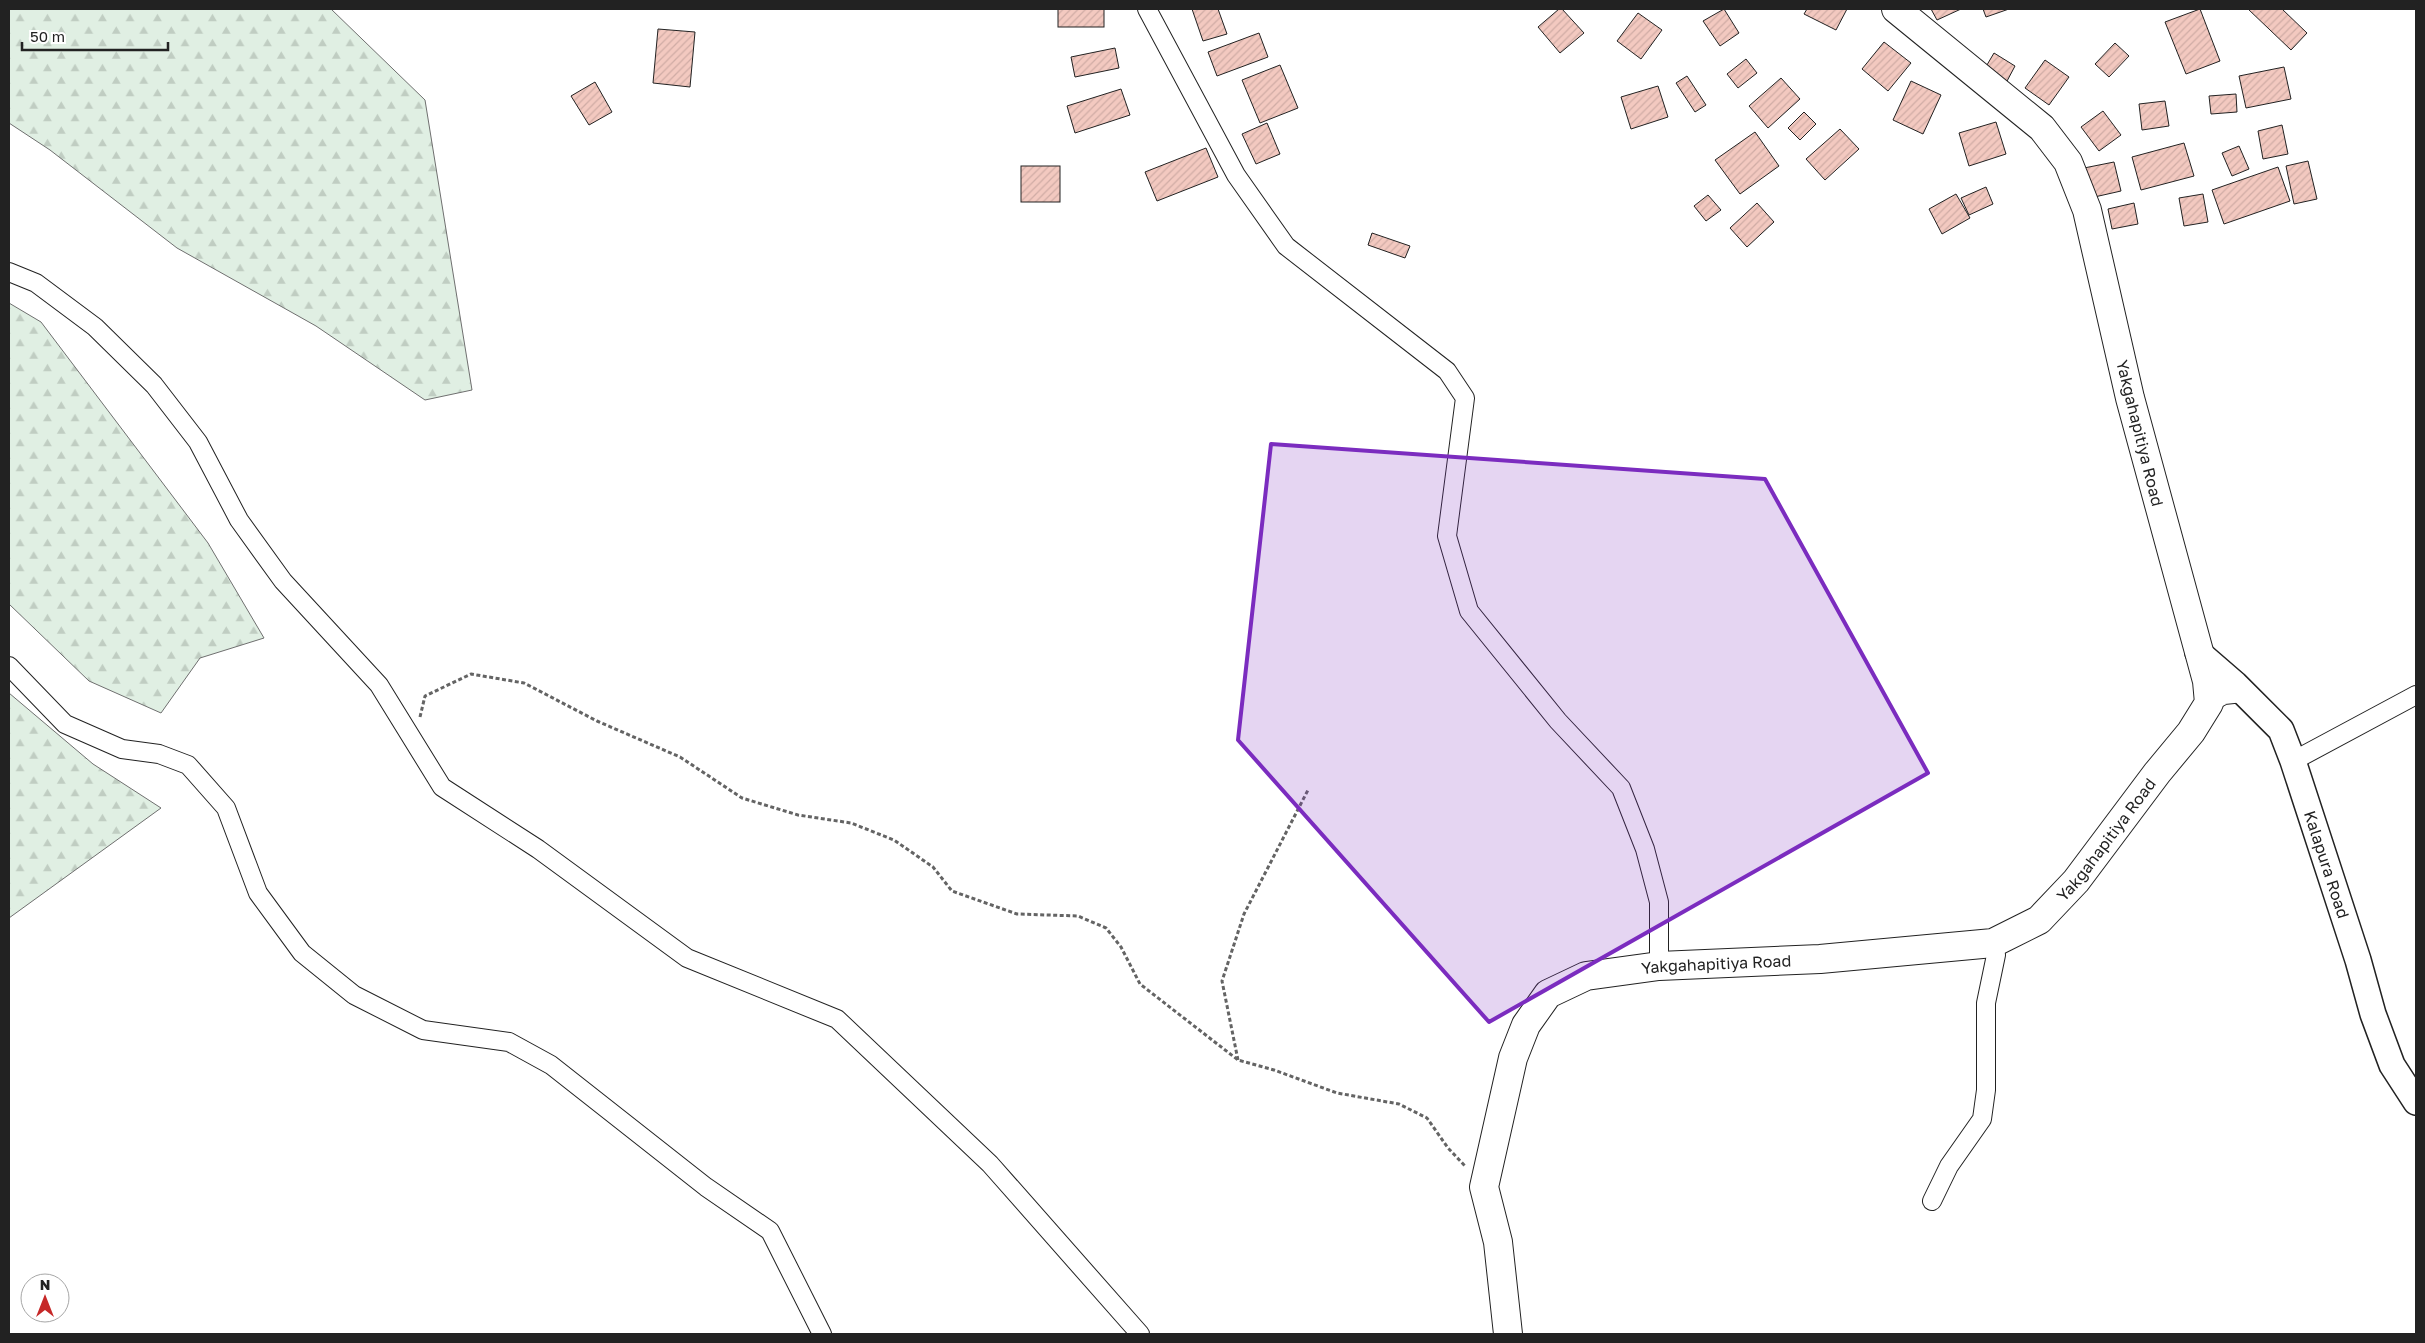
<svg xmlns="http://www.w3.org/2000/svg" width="2425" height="1343" viewBox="0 0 2425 1343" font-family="'Golos Text',sans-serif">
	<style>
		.forest { fill: url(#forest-firs); stroke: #6f6f6f }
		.building { fill: url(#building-hatch); stroke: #222 }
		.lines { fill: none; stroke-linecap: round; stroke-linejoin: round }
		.street-casing { stroke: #222; stroke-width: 20 }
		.secondary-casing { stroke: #222; stroke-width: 28 }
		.primary-casing { stroke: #222; stroke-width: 30 }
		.path { stroke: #646464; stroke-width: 3; stroke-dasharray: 4 2.5; stroke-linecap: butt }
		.street { stroke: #fff; stroke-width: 18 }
		.secondary { stroke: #fff; stroke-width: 25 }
		.primary { stroke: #fff; stroke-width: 28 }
		.marked { fill: #7b2cbf; fill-opacity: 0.2; stroke: #7b2cbf; stroke-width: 4; stroke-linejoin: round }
		.labels { text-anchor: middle; stroke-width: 4; stroke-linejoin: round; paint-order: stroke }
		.street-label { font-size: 16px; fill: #222; stroke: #fff }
	</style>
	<defs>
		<pattern id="forest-firs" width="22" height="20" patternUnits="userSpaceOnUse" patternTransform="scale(1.25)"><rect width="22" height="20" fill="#e0efe3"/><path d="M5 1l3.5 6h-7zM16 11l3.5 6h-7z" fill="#c0cdc2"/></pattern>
		<pattern id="building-hatch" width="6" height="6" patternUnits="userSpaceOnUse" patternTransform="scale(1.25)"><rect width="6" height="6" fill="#f3c9c0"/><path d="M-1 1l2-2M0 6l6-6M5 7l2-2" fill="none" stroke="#d0aca5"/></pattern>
	</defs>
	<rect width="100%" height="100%" fill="#fff"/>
	<g class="forest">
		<polygon points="9,9 331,9 425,100 472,390 425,400 316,326 177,248 50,150 9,123"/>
		<polygon points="9,303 41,322 208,543 264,638 200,658 161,713 89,681 9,604"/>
		<polygon points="9,693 93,764 161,808 9,918"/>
	</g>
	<g class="building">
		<rect x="1058" y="9" width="46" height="18"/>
		<polygon points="1192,9 1218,9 1227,34 1203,41"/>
		<polygon points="1559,9 1562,9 1584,33 1560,53 1538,27"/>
		<polygon points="1724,9 1739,33 1720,46 1703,21"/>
		<polygon points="1807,9 1847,9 1836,30 1804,14"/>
		<polygon points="1931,9 1961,9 1937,20"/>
		<polygon points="1983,9 2009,9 1986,17"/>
		<polygon points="2200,9 2220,61 2186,74 2165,22"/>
		<polygon points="2248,9 2282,9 2307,33 2291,50"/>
		<polygon points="1638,13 1662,30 1641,59 1617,41"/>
		<polygon points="658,29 695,32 690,87 653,83"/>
		<polygon points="1259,33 1268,57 1217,76 1208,52"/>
		<polygon points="1884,42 1911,63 1888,91 1862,69"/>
		<polygon points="2115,43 2129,56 2109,77 2095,64"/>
		<polygon points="1115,48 1119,68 1075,77 1071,57"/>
		<polygon points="1994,53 2015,66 2006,83 1984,70"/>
		<polygon points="1746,59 1757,73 1738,88 1727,74"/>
		<polygon points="2045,60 2069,77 2049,105 2025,88"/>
		<polygon points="1280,65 1298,108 1260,123 1242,80"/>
		<polygon points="2284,67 2291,99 2246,108 2239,76"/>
		<polygon points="1687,76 1706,105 1695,112 1676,83"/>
		<polygon points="1781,78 1800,99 1768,128 1749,106"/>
		<polygon points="1911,81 1941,95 1923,134 1893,120"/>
		<polygon points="595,82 612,112 589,125 571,96"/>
		<polygon points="1658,86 1668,117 1631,129 1621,97"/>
		<polygon points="1121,89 1130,115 1075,133 1067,106"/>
		<polygon points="2236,94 2237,112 2211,114 2209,96"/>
		<polygon points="2165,101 2169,126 2142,130 2139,104"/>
		<polygon points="2103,111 2121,135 2099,151 2081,127"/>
		<polygon points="1804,112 1816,124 1800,140 1788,128"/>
		<polygon points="1996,122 2006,154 1969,166 1959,133"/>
		<polygon points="1267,123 1280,154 1256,164 1242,134"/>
		<polygon points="2282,125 2288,154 2263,159 2258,131"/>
		<polygon points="1840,129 1859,149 1825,180 1806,159"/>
		<polygon points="1755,132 1779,166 1740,194 1715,160"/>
		<polygon points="2184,143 2194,176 2141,190 2132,157"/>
		<polygon points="2239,146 2249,169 2232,176 2222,153"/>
		<polygon points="1206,148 1218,177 1157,201 1145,172"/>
		<polygon points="2308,161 2317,199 2294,204 2286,166"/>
		<polygon points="2114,162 2121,191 2090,198 2084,168"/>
		<rect x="1021" y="166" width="39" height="36"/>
		<polygon points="2278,167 2290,201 2224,224 2212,190"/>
		<polygon points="1986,187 1993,204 1969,215 1961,198"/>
		<polygon points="1956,194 1970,218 1942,234 1929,209"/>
		<polygon points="2203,194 2208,222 2184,226 2179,198"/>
		<polygon points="1708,195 1721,210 1706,221 1694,206"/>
		<polygon points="1757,203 1774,222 1747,247 1730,228"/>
		<polygon points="2134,203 2138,224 2112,229 2108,209"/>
		<polygon points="1372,233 1410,246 1405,258 1368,245"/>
	</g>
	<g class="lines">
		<g class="street-casing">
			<g id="street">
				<polyline points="1147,9 1236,175 1286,246 1447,371 1465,398 1447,536 1469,611 1558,721 1621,788 1645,849 1659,902 1659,966"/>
				<polyline points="9,272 36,283 95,327 154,385 198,442 239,520 283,581 379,685 442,787 538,849 687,958 837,1019 990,1164 1140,1334"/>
				<polyline points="9,666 65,724 122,749 159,754 188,765 226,808 258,893 302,953 354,995 423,1030 509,1042 551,1065 706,1187 770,1231 822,1334"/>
				<polyline points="2209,703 2224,695 2243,693"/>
				<polyline points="2293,761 2416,695"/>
				<polyline points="1932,1201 1949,1166 1982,1119 1986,1090 1986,1003 1996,955 1993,943"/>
			</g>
		</g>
		<g class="secondary-casing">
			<g id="secondary">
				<path id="s1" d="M2198 652 2235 684 2281 730 2293 761 2358 960 2373 1014 2392 1065 2416 1102"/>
			</g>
		</g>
		<g class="primary-casing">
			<g id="primary">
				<path id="s2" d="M1508 1334 1498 1242 1484 1187 1513 1058 1526 1025 1548 994 1586 976 1659 966 1820 959 1993 943 2039 920 2076 881 2157 773 2191 732 2209 703 2207 681 2130 398 2087 210 2068 162 2042 128 1896 9"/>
			</g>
		</g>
		<g class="path">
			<polyline points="420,717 425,696 471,674 524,683 597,721 680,757 742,798 798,815 851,823 894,840 933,867 952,891 1017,914 1078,916 1106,928 1121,947 1140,984 1238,1060 1274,1070 1337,1093 1399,1104 1427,1118 1448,1148 1465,1166"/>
			<polyline points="1238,1060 1222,981 1244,914 1308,790"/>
		</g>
		<use href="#street" class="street"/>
		<use href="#secondary" class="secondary"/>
		<use href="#primary" class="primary"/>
	</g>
	<path class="marked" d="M1271 444 1765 479 1928 773 1489 1022 1238 740Z"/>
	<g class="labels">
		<g class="street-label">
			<text transform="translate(2140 433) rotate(76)" y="6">Yakgahapitiya Road</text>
			<text dy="6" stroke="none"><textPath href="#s2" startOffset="962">Yakgahapitiya Road</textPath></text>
			<text dy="6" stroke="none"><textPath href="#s1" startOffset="256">Kalapura Road</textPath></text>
			<text dy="6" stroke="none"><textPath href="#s2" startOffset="528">Yakgahapitiya Road</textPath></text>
		</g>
	</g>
	<rect width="2425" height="1343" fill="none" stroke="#222222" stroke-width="20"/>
	<g transform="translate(45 1298)"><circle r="24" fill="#ffffff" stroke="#a7a7a7"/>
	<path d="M0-4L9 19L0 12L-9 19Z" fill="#c62828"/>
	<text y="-8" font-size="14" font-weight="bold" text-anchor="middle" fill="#222222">N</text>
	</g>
	<path d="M22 42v8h146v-8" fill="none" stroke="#222222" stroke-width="2.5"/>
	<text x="30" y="42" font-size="15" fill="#222222" stroke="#ffffff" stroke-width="4" paint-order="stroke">50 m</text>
</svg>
